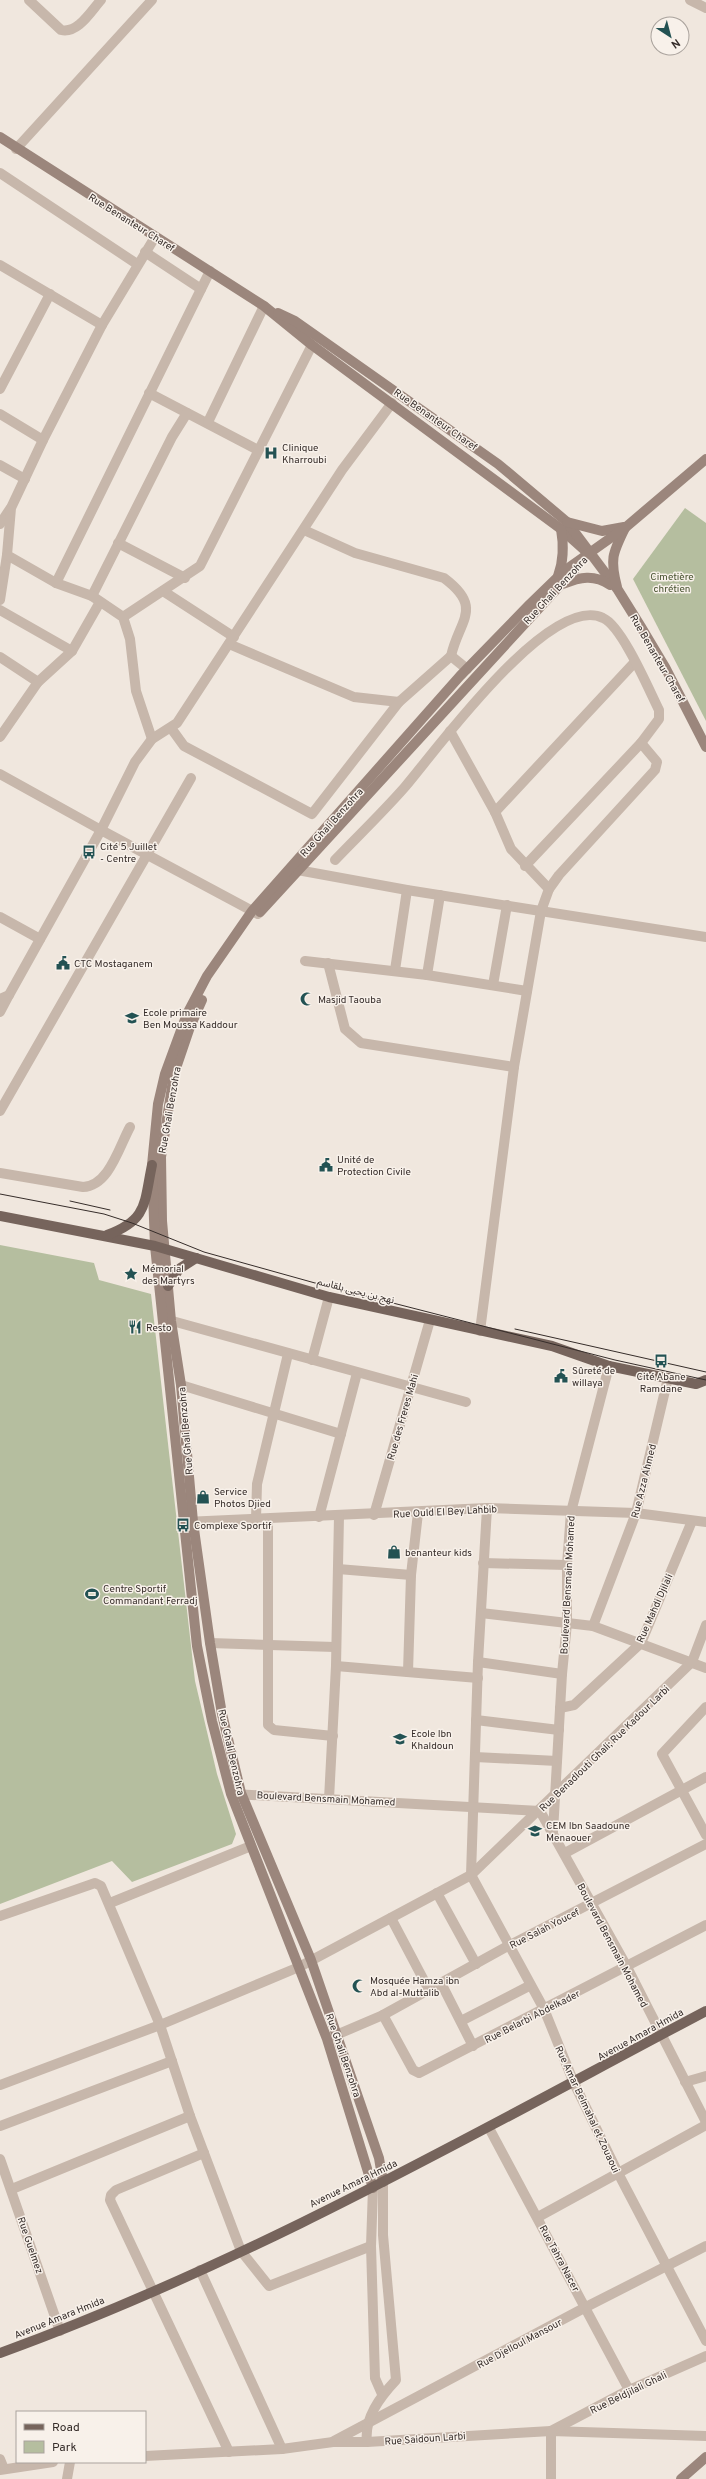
<svg xmlns="http://www.w3.org/2000/svg" width="706" height="2479" viewBox="0 0 706 2479" font-family="Overpass,'Noto Sans Arabic',sans-serif">
	<style>
		.green { fill: #b5be9f }
		.lines { fill: none; stroke-linecap: round; stroke-linejoin: round }
		.street { stroke: #c7b7ab; stroke-width: 10 }
		.secondary { stroke: #9b867c; stroke-width: 10 }
		.primary { stroke: #76645c; stroke-width: 10 }
		.tram { stroke: #362d2a; stroke-width: 1 }
		.labels { text-anchor: middle; stroke-width: 3; stroke-linejoin: round; paint-order: stroke }
		.street-label { font-size: 10px; fill: #362d2a; stroke: #f8f1ea }
		.poi-label { font-size: 10px; fill: #362d2a; stroke: #f8f1ea; text-anchor: start }
		.park-label { font-size: 10px; fill: #475230; stroke: #f8f1ea }
	</style>
	<rect width="100%" height="100%" fill="#f0e7de"/>
	<g class="green">
		<polygon points="685,508 706,523 706,721 633,579"/>
		<polygon points="0,1245 94,1263 99,1280 151,1294 195,1681 217,1774 236,1834 232,1844 132,1882 112,1861 0,1904"/>
	</g>
	<g class="lines">
		<g class="street">
			<path d="M29 0 61 30C78 34 91 11 101 0"/>
			<polyline points="690,0 706,8"/>
			<polyline points="16,149 152,0"/>
			<polyline points="0,173 137,264"/>
			<polyline points="145,252 201,289"/>
			<polyline points="0,265 102,325"/>
			<polyline points="0,389 50,294"/>
			<polyline points="149,393 258,450"/>
			<polyline points="0,414 43,440"/>
			<polyline points="208,422 264,306"/>
			<polyline points="0,465 25,479"/>
			<polyline points="0,524 10,509"/>
			<path d="M304 530 355 553 444 578C484 608 459 620 451 656"/>
			<polyline points="118,543 185,578"/>
			<polyline points="56,583 210,271"/>
			<polyline points="163,591 234,637"/>
			<polyline points="92,596 172,437 187,413"/>
			<polyline points="0,600 7,555"/>
			<polyline points="0,610 72,651"/>
			<polyline points="123,617 200,566 312,345"/>
			<polyline points="229,644 354,697 399,702 451,656 467,669"/>
			<polyline points="0,657 38,682"/>
			<polyline points="171,728 184,746 312,814 399,702"/>
			<polyline points="450,731 495,812 511,849 549,889"/>
			<polyline points="0,737 38,682 72,651 100,602"/>
			<polyline points="152,739 136,691 130,639 123,617 92,596 56,583 7,555 11,508 43,440 102,325 155,237"/>
			<polyline points="0,774 101,830 135,762 152,739 177,723 342,470 392,403"/>
			<polyline points="495,812 634,663"/>
			<path d="M335 860C358 836 382 813 404 788 435 752 550 592 603 618 622 626 649 690 659 710V719L641 743 525 866"/>
			<polyline points="292,869 407,890 706,937"/>
			<polyline points="0,917 40,939"/>
			<polyline points="305,961 427,975 527,991"/>
			<polyline points="328,963 345,1029 361,1043 514,1067"/>
			<polyline points="395,970 407,890"/>
			<polyline points="427,975 440,895"/>
			<polyline points="493,985 507,905"/>
			<polyline points="0,999 9,995 101,830 258,914"/>
			<polyline points="0,1012 9,995"/>
			<polyline points="0,1111 191,778"/>
			<path d="M0 1173 83 1187C109 1186 119 1147 130 1127"/>
			<polyline points="165,1319 466,1402"/>
			<polyline points="480,1331 514,1067 541,911 549,889 559,875 655,770 657,762 641,743"/>
			<polyline points="312,1360 329,1297"/>
			<polyline points="181,1385 341,1434"/>
			<polyline points="487,1508 478,1662 471,1875 544,2009 574,2083 618,2173 706,2341"/>
			<polyline points="374,1515 430,1320"/>
			<polyline points="319,1517 357,1373"/>
			<polyline points="256,1519 257,1484 288,1354"/>
			<polyline points="268,1519 268,1725 274,1730 333,1736"/>
			<polyline points="185,1522 487,1508 636,1513 706,1522"/>
			<polyline points="483,1563 567,1565"/>
			<polyline points="338,1569 411,1575"/>
			<polyline points="481,1613 593,1626 706,1668"/>
			<polyline points="593,1626 636,1513 668,1378"/>
			<polyline points="210,1643 335,1647"/>
			<polyline points="478,1662 562,1674"/>
			<polyline points="336,1666 478,1678"/>
			<polyline points="408,1672 411,1575 418,1513"/>
			<polyline points="706,1707 662,1754 706,1835"/>
			<polyline points="560,1708 574,1705 641,1643 692,1521"/>
			<polyline points="476,1720 559,1730"/>
			<polyline points="475,1757 557,1761"/>
			<polyline points="234,1794 540,1811 627,1967 706,2122"/>
			<polyline points="329,1799 336,1666 339,1516"/>
			<polyline points="553,1832 562,1674 567,1623 567,1565 571,1512 609,1366"/>
			<polyline points="565,1853 706,1777"/>
			<polyline points="437,1893 476,1964"/>
			<polyline points="110,1903 251,1846"/>
			<polyline points="0,1916 95,1883 101,1886 160,2025 190,2116 241,2251 269,2286 371,2246"/>
			<polyline points="391,1918 429,1990"/>
			<polyline points="441,1983 473,2046"/>
			<polyline points="383,2015 413,2070 419,2073 706,1925"/>
			<polyline points="461,2021 529,1986"/>
			<polyline points="329,2038 383,2015 508,1946 706,1844"/>
			<polyline points="685,2082 706,2076"/>
			<polyline points="0,2085 160,2025 299,1967 471,1875 692,1662 706,1625"/>
			<polyline points="0,2126 172,2061"/>
			<polyline points="489,2128 629,2390"/>
			<polyline points="204,2153 116,2190 111,2195 110,2200 229,2452"/>
			<polyline points="0,2159 60,2331"/>
			<polyline points="373,2188 371,2246 375,2378 382,2394"/>
			<polyline points="12,2189 190,2116"/>
			<polyline points="538,2217 706,2125"/>
			<polyline points="200,2270 282,2449"/>
			<polyline points="334,2441 586,2307 706,2246"/>
			<path d="M367 2442C364 2418 380 2397 396 2380L383 2235V2182"/>
			<polyline points="145,2456 282,2449 333,2442 367,2442 551,2431 706,2436"/>
			<polyline points="0,2459 4,2469"/>
			<polyline points="0,2470 53,2462"/>
			<polyline points="67,2479 70,2462"/>
			<polyline points="551,2479 551,2431 629,2390 706,2356"/>
		</g>
		<g class="secondary">
			<polyline points="0,137 264,306 312,345 561,529 589,554"/>
			<polyline points="278,313 295,321 498,464 567,522 618,590 641,627 665,667 706,747"/>
			<polyline points="567,522 602,531 624,527"/>
			<path d="M558 576C564 560 564 546 561 529"/>
			<path d="M563 584C580 577 594 574 610 585"/>
			<path d="M617 587C610 560 612 554 625 528"/>
			<polyline points="260,912 575,569"/>
			<polyline points="202,1000 190,1027 174,1074 161,1157 162,1221 171,1321 181,1385 193,1522 210,1643 222,1714 241,1793 311,1960 379,2158 383,2182"/>
			<polyline points="373,2188 327,2039 231,1794 212,1721 197,1646 155,1246 152,1165 158,1104 165,1074 187,1014 207,976 252,911 460,676 530,604 564,571 626,527 706,459"/>
			<polyline points="681,2479 706,2457"/>
		</g>
		<g class="primary">
			<polyline points="0,1216 155,1246 329,1297 552,1346 609,1366 696,1384 706,1380"/>
			<path d="M107 1235C148 1220 144 1203 152 1165"/>
			<polyline points="168,1286 179,1269 196,1258"/>
			<path d="M0 2353C246 2264 475 2133 706 2011"/>
		</g>
		<g class="tram">
			<polyline points="0,1194 104,1214 132,1223 204,1252 315,1283 615,1360 706,1380"/>
			<polyline points="70,1201 110,1210"/>
			<polyline points="515,1329 706,1372"/>
		</g>
	</g>
	<defs>
		<g id="hospital-bare" transform="scale(1.08)"><path d="M-5-5h3v3.5h4V-5h3V5h-3V1.5h-4V5h-3Z" fill="#235253" stroke="#f8f1ea" stroke-width="2.5" paint-order="stroke"/></g>
		<g id="bus-bare" transform="scale(1.08)"><path d="M-5-6H5V4H4V6H2V4H-2V6H-4V4H-5ZM-3.5-4V0h7V-4ZM-3.5 1.2v1.5H-2V1.2ZM2 1.2v1.5H3.5V1.2Z" fill="#235253" stroke="#f8f1ea" stroke-width="2.5" paint-order="stroke"/></g>
		<g id="civic-bare" transform="scale(1.08)"><path d="M-.6-6.5H3V-4.5H.6V-3L4-1V1h2V6H-6V1h2V-1L-.6-3ZM-1.2 2.5V6h2.4V2.5Z" fill="#235253" stroke="#f8f1ea" stroke-width="2.5" paint-order="stroke"/></g>
		<g id="mosque-bare" transform="scale(1.08)"><path d="M3.5-4.9A6 6 0 1 0 3.5 4.9A5 5 0 1 1 3.5-4.9Z" fill="#235253" stroke="#f8f1ea" stroke-width="2.5" paint-order="stroke"/></g>
		<g id="school-bare" transform="scale(1.08)"><path d="M0-5L7-2L0 1L-7-2ZM-4 1L0 2.5L4 1V4Q0 6-4 4Z" fill="#235253" stroke="#f8f1ea" stroke-width="2.5" paint-order="stroke"/></g>
		<g id="sight-bare" transform="scale(1.08)"><path d="M0-6L1.8-2.2L6-1.7L2.9 1.2L3.7 5.4L0 3.3L-3.7 5.4L-2.9 1.2L-6-1.7L-1.8-2.2Z" fill="#235253" stroke="#f8f1ea" stroke-width="2.5" paint-order="stroke"/></g>
		<g id="restaurant-bare" transform="scale(1.08)"><path d="M-5-6h1v4h1v-4h1v4h1v-4h1v5L-1.5 .5V6h-2V.5L-5-1ZM5-6V6H3V1.5H1.5Q1.5-4 5-6Z" fill="#235253" stroke="#f8f1ea" stroke-width="2.5" paint-order="stroke"/></g>
		<g id="shop-bare" transform="scale(1.08)"><path d="M-5-2.5h2.3a2.7 3.5 0 0 1 5.4 0H5L5.5 6h-11ZM-1.5-2.5h3a1.5 2.3 0 0 0-3 0Z" fill="#235253" stroke="#f8f1ea" stroke-width="2.5" paint-order="stroke"/></g>
		<g id="stadium-bare" transform="scale(1.08)"><path d="M0-5a6.5 5 0 1 0 0 10a6.5 5 0 1 0 0-10ZM-3.5-1.8h7v3.6h-7Z" fill="#235253" stroke="#f8f1ea" stroke-width="2.5" paint-order="stroke"/></g>
	</defs>
	<g fill-rule="evenodd">
		<use href="#hospital-bare" x="271" y="453"/>
		<use href="#bus-bare" x="89" y="852"/>
		<use href="#civic-bare" x="63" y="963"/>
		<use href="#mosque-bare" x="307" y="999"/>
		<use href="#school-bare" x="132" y="1018"/>
		<use href="#civic-bare" x="326" y="1165"/>
		<use href="#sight-bare" x="131" y="1274"/>
		<use href="#restaurant-bare" x="135" y="1327"/>
		<use href="#bus-bare" x="661" y="1361"/>
		<use href="#civic-bare" x="561" y="1376"/>
		<use href="#shop-bare" x="203" y="1497"/>
		<use href="#bus-bare" x="183" y="1525"/>
		<use href="#shop-bare" x="394" y="1552"/>
		<use href="#stadium-bare" x="92" y="1594"/>
		<use href="#school-bare" x="400" y="1739"/>
		<use href="#school-bare" x="535" y="1831"/>
		<use href="#mosque-bare" x="359" y="1986"/>
	</g>
	<g class="labels">
		<g class="street-label">
			<text transform="translate(132 222) rotate(32)" y="4">Rue Benanteur Charef</text>
			<text transform="translate(436 419) rotate(35)" y="4">Rue Benanteur Charef</text>
			<text transform="translate(555 590) rotate(-47)" y="4">Rue Ghali Benzohra</text>
			<text transform="translate(658 658) rotate(60)" y="4">Rue Benanteur Charef</text>
			<text transform="translate(331 822) rotate(-48)" y="4">Rue Ghali Benzohra</text>
			<text transform="translate(169 1110) rotate(-80)" y="4">Rue Ghali Benzohra</text>
			<text transform="translate(356 1290) rotate(14)" y="4">نهج بن يحيى بلقاسم</text>
			<text transform="translate(402 1417) rotate(-74)" y="4">Rue des Freres Mahi</text>
			<text transform="translate(185 1431) rotate(-95)" y="4">Rue Ghali Benzohra</text>
			<text transform="translate(643 1481) rotate(-76)" y="4">Rue Azza Ahmed</text>
			<text transform="translate(445 1511) rotate(-3)" y="4">Rue Ould El Bey Lahbib</text>
			<text transform="translate(567 1585) rotate(-87)" y="4">Boulevard Bensmain Mohamed</text>
			<text transform="translate(654 1608) rotate(-66)" y="4">Rue Mahdi Djilali</text>
			<text transform="translate(604 1748) rotate(-44)" y="4">Rue Benadlouti Ghali; Rue Kadour Larbi</text>
			<text transform="translate(232 1752) rotate(77)" y="4">Rue Ghali Benzohra</text>
			<text transform="translate(326 1798) rotate(3)" y="4">Boulevard Bensmain Mohamed</text>
			<text transform="translate(544 1928) rotate(-27)" y="4">Rue Salah Youcef</text>
			<text transform="translate(613 1945) rotate(62)" y="4">Boulevard Bensmain Mohamed</text>
			<text transform="translate(532 2016) rotate(-27)" y="4">Rue Belarbi Abdelkader</text>
			<text transform="translate(640 2034) rotate(-29)" y="4">Avenue Amara Hmida</text>
			<text transform="translate(344 2055) rotate(71)" y="4">Rue Ghali Benzohra</text>
			<text transform="translate(588 2109) rotate(65)" y="4">Rue Amar Belmahal et Zouaoui</text>
			<text transform="translate(353 2183) rotate(-26)" y="4">Avenue Amara Hmida</text>
			<text transform="translate(31 2245) rotate(71)" y="4">Rue Guelmez</text>
			<text transform="translate(560 2258) rotate(62)" y="4">Rue Tahra Nacer</text>
			<text transform="translate(59 2317) rotate(-22)" y="4">Avenue Amara Hmida</text>
			<text transform="translate(519 2343) rotate(-28)" y="4">Rue Djelloul Mansour</text>
			<text transform="translate(628 2392) rotate(-26)" y="4">Rue Beldjilali Ghali</text>
			<text transform="translate(425 2438) rotate(-4)" y="4">Rue Saidoun Larbi</text>
		</g>
		<g class="poi-label">
			<text x="282" y="451">Clinique<tspan x="282" dy="12">Kharroubi</tspan></text>
			<text x="100" y="850">Cité 5 Juillet<tspan x="100" dy="12">- Centre</tspan></text>
			<text x="74" y="967">CTC Mostaganem</text>
			<text x="318" y="1003">Masjid Taouba</text>
			<text x="143" y="1016">Ecole primaire<tspan x="143" dy="12">Ben Moussa Kaddour</tspan></text>
			<text x="337" y="1163">Unité de<tspan x="337" dy="12">Protection Civile</tspan></text>
			<text x="142" y="1272">Mémorial<tspan x="142" dy="12">des Martyrs</tspan></text>
			<text x="146" y="1331">Resto</text>
			<text x="572" y="1374">Sûreté de<tspan x="572" dy="12">willaya</tspan></text>
			<text x="661" y="1380" text-anchor="middle">Cité Abane<tspan x="661" dy="12">Ramdane</tspan></text>
			<text x="214" y="1495">Service<tspan x="214" dy="12">Photos Djied</tspan></text>
			<text x="194" y="1529">Complexe Sportif</text>
			<text x="405" y="1556">benanteur kids</text>
			<text x="103" y="1592">Centre Sportif<tspan x="103" dy="12">Commandant Ferradj</tspan></text>
			<text x="411" y="1737">Ecole Ibn<tspan x="411" dy="12">Khaldoun</tspan></text>
			<text x="546" y="1829">CEM Ibn Saadoune<tspan x="546" dy="12">Menaouer</tspan></text>
			<text x="370" y="1984">Mosquée Hamza ibn<tspan x="370" dy="12">Abd al-Muttalib</tspan></text>
		</g>
		<g class="park-label">
			<text x="672" y="580">Cimetière<tspan x="672" dy="12">chrétien</tspan></text>
		</g>
	</g>
	<rect x="16" y="2411" width="130" height="52" fill="#f8f1ea" stroke="#aaa39d"/>
	<rect x="24" y="2424" width="20" height="6" fill="#76645c" stroke="#aaa39d"/>
	<text x="52" y="2431" font-size="12" fill="#362d2a">Road</text>
	<rect x="24" y="2441" width="20" height="12" fill="#b5be9f" stroke="#aaa39d"/>
	<text x="52" y="2451" font-size="12" fill="#362d2a">Park</text>
	<g transform="translate(670 36) rotate(144)"><circle r="19" fill="#f8f1ea" stroke="#aaa39d"/>
	<path d="M0-3L7 15L0 10L-7 15Z" fill="#235253"/>
	<text y="-6" font-size="11" font-weight="bold" text-anchor="middle" fill="#362d2a">N</text>
	</g>
</svg>
